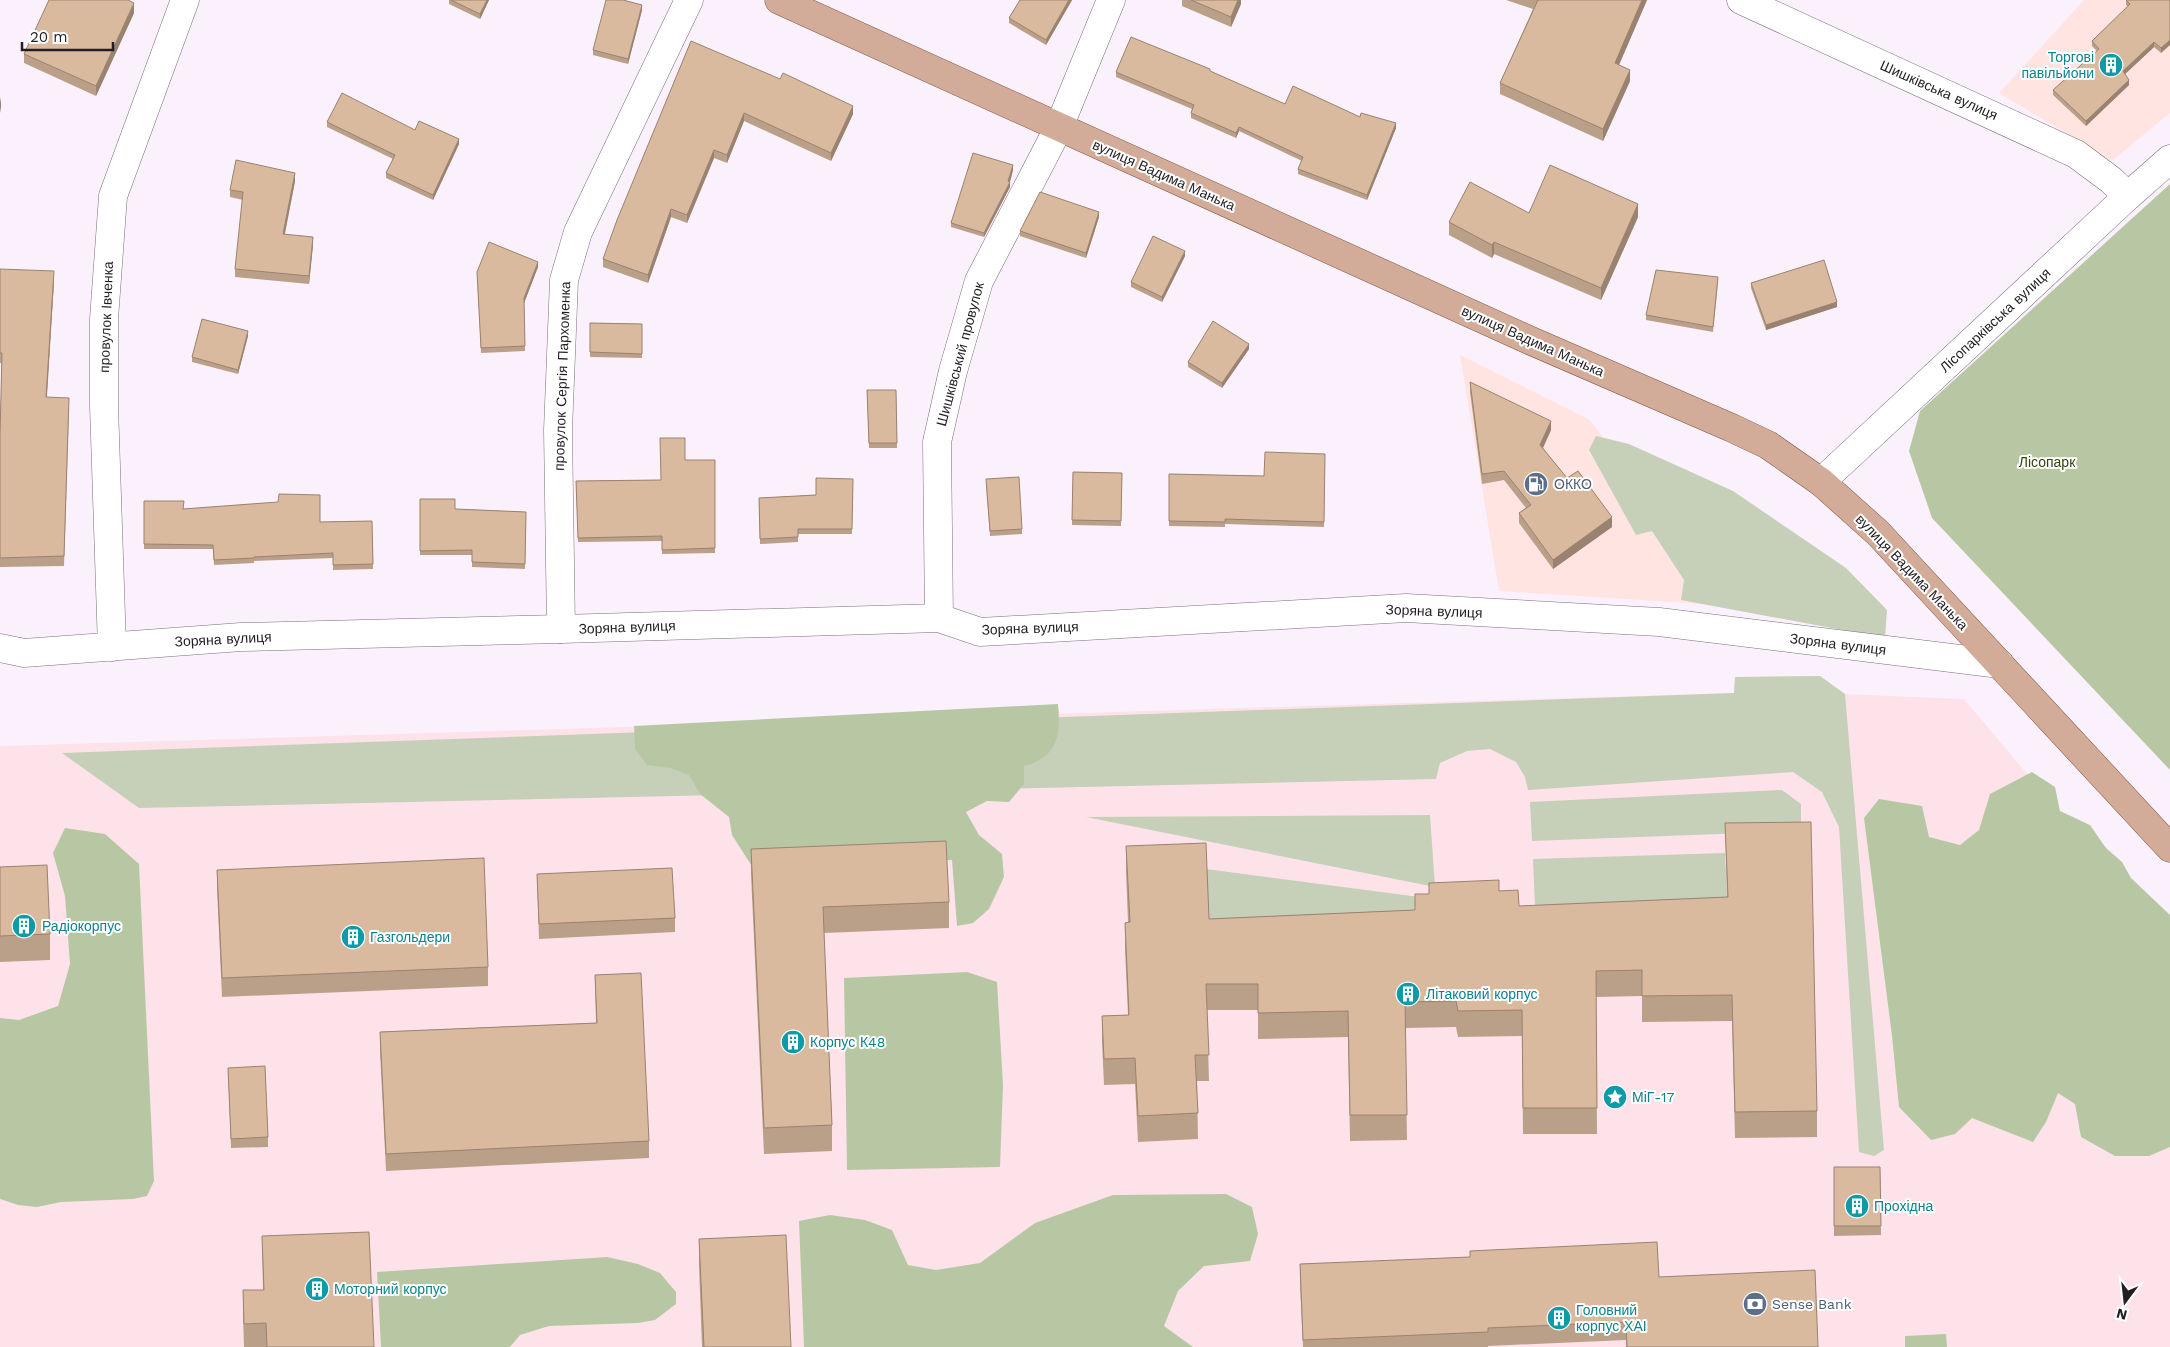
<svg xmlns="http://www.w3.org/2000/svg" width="2170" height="1347" viewBox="0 0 2170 1347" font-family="'Work Sans',sans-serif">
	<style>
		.commercial { fill: #ffe4e2 }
		.education { fill: #fde3e9 }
		.green { fill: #c6cfb8 }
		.forest { fill: #b8c7a3 }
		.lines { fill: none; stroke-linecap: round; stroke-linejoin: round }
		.minor-casing { stroke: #786f7a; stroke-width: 29 }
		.tertiary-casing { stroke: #786f7a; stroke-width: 29 }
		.primary-casing { stroke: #815743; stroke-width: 29 }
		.minor { stroke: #fff; stroke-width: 28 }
		.tertiary { stroke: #fff; stroke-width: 28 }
		.primary { stroke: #d2ac98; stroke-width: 28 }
		.wall { fill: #bba089 }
		.shaded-wall { fill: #99826f }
		.building { fill: #daba9f; stroke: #99826f }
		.labels { text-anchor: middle; stroke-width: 4; stroke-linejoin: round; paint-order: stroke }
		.culture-label { font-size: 14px; fill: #0d838f; stroke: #fff; text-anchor: start }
		.street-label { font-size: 14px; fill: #221e23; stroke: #fff }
		.park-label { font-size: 14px; fill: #33440c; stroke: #fff }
		.service-label { font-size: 14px; fill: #4e5e75; stroke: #fff; text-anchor: start }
	</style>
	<rect width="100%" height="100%" fill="#fbf1fd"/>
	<g class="commercial">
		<polygon points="2084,0 2170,0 2170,113 2112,161 1999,93"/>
		<polygon points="1460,355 1590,420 1680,541 1703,604 1499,591"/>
	</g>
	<polygon class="education" points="1820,676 1845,694 1964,699 2170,943 2170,1347 0,1347 0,746 1734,693 1735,677"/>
	<g class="green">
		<polygon points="1596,436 1629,444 1733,491 1846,568 1887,610 1885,638 1681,600 1684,580 1652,531 1636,535 1589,450"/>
		<polygon points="1820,676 1845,694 1884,1150 1874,1156 1859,1152 1839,827 1822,792 1793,772 1528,790 1525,777 1516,762 1490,749 1467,751 1440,763 1436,779 139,808 62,753 1734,693 1735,677"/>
		<polygon points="1782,790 1801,804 1801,831 1532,841 1530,802"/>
		<polygon points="1430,815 1435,887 1086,817"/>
		<polygon points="1725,853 1728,923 1536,931 1533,859"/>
		<polygon points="1206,869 1427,898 1429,909 1209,945"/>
	</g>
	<g class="forest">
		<polygon points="2170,184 2170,770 1932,518 1909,451 1920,411"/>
		<path d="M1058 704C1061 735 1058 757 1024 766V784L1009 802 987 801 966 812 979 835 1002 854 1004 877 989 909 973 923 957 926 952 860 753 868 732 835 729 817 700 794 689 775 670 768 647 765 635 749 634 726Z"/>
		<polygon points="2032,772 2055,787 2060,811 2090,825 2106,848 2122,862 2131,878 2170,915 2170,1147 2149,1156 2115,1156 2081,1137 2075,1104 2058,1093 2046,1122 2033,1142 1972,1118 1955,1134 1931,1140 1899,1107 1892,1036 1864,818 1879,799 1922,806 1929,837 1960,845 1979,830 1990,794"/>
		<polygon points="65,828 105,834 139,864 154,1181 147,1196 133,1199 61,1202 37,1207 18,1205 0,1199 0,1018 19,1020 58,1006 70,964 65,896 53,853"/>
		<polygon points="967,972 997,982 1003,1085 1000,1167 847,1170 844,978"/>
		<polygon points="1226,1194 1252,1207 1258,1234 1250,1261 1204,1266 1178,1291 1164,1326 1193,1347 804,1347 799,1221 830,1215 865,1220 892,1230 908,1265 936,1270 980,1263 1035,1223 1113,1195"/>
		<polygon points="607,1257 638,1264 660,1273 676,1292 676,1304 655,1320 638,1323 549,1326 520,1335 510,1347 381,1347 377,1272"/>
		<polygon points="1946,1334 1947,1347 1905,1347 1905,1336"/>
	</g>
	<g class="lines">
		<g class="minor-casing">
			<g id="minor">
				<polyline points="1741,0 2076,154 2111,180 2128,196"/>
				<polyline points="939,618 937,442 953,371 979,281 1059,127 1111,0"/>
				<polyline points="561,629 558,430 564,280 578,232 689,0"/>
				<polyline points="112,647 104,406 104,319 113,196 185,0"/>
				<polyline points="0,648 24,653 241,637 561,629 939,618 980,632 1406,608 1659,622 2000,664"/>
			</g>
		</g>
		<g class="tertiary-casing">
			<polyline id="tertiary" points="1821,482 2128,196 2170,159"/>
		</g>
		<g class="primary-casing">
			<polyline id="primary" points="779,0 1529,340 1732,428 1768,445 1821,482 1878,533 2170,848"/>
		</g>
		<use href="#minor" class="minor"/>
		<use href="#tertiary" class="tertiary"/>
		<use href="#primary" class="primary"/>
	</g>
	<g class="wall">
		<polygon points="449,0 489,0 480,19 449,4"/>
		<polygon points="1020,0 1072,0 1046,45 1009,23 1009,18"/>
		<polygon points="1182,0 1241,0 1241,4 1231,27 1182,6"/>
		<polygon points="1506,0 1647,0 1619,65 1630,81 1603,141 1500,94 1500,83 1533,9"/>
		<polygon points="2126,0 2170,0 2161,53 2154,47 2125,74 2129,85 2086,126 2053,95 2053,90 2097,51 2092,46 2092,41 2128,7 2126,5"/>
		<polygon points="642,10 628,64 593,55 593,50"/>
		<polygon points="134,13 96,96 24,63 24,54"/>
		<polygon points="691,41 853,114 831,161 744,121 727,163 714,158 687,223 671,217 648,283 603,267 603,259"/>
		<polygon points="1116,72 1210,72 1285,104 1360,117 1396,128 1367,200 1298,174 1298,169 1302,161 1239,131 1236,138 1191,118 1191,113 1192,109 1116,77"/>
		<polygon points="327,122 415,130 459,144 433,200 386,178 386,173 393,159 327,127"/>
		<polygon points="1013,170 1010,182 1010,187 984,237 951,227 951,223"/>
		<polygon points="295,181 285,234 313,245 309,284 235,277 235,269 243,200 230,197 230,190"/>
		<polygon points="1529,213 1638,217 1601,300 1494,254 1492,258 1449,235 1449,222"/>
		<polygon points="1099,217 1086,258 1020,236 1020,231"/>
		<polygon points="1185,256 1162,302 1131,287 1131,282"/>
		<polygon points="538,267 524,303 525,351 481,353 477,272"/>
		<polygon points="0,269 54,281 47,397 69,408 64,566 0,567 0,434 2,363 0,363"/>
		<polygon points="1718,282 1713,332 1646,320 1646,315"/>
		<polygon points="1751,283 1837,307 1766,330 1751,288"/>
		<polygon points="590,323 642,324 642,358 590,357"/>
		<polygon points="248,336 238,374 192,362 192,357"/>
		<polygon points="1249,349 1222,388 1188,367 1188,362"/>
		<polygon points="1470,382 1551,430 1543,448 1567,478 1612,527 1553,569 1519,523 1519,513 1526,508 1504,480 1482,484 1470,392"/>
		<polygon points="867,390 896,390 897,448 869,448"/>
		<polygon points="1325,454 1324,527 1225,524 1225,527 1169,526 1169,474 1264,476"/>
		<polygon points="685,460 715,460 715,553 662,554 662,541 578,542 576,481 661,480"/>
		<polygon points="1073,472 1122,473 1121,526 1072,525"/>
		<polygon points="853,479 852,534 798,534 798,542 760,544 759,498 816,495"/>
		<polygon points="986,484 1022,529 1022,534 990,536"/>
		<polygon points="420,499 455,509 526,512 525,569 472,567 472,555 420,555"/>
		<polygon points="144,501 184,509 320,522 372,521 373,569 333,570 333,558 254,561 254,563 214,565 213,549 144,549"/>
		<polygon points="1725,823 1817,1111 1817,1137 1735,1138 1732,1021 1642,1022 1642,996 1596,997 1597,1134 1523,1134 1522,1036 1458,1037 1456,1027 1405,1028 1407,1140 1350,1141 1348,1037 1258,1039 1258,1010 1207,1010 1209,1081 1197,1081 1198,1139 1138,1142 1135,1084 1104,1085 1102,1042 1102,1016 1128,1015 1125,949 1125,923 1128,922 1126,872 1126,846 1209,919 1415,910 1415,894 1429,894 1429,883 1499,891 1519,906 1727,897"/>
		<polygon points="751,849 949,902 949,928 824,933 832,1125 832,1151 764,1154 751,875"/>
		<polygon points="0,867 50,934 50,960 0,962"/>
		<polygon points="217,870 488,967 488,986 222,997 217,888"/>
		<polygon points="537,874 675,918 675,932 539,939"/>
		<polygon points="595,975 649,1141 649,1158 386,1171 380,1050 380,1032 596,1023"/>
		<polygon points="228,1068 268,1137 268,1147 231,1148"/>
		<polygon points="1834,1167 1880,1167 1881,1235 1834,1236"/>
		<polygon points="262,1236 374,1347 244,1347 243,1316 243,1290 263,1290"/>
		<polygon points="699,1239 791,1347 702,1347 699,1265"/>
		<polygon points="1300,1264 1659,1277 1818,1347 1626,1347 1626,1340 1488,1346 1488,1347 1303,1347 1300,1283"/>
	</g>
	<g class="shaded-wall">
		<polygon points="487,0 489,0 480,19 480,14"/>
		<polygon points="1069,0 1072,0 1046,45 1046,40"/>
		<polygon points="1238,0 1241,0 1241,4 1231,27 1231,17"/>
		<polygon points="1642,0 1647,0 1615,74 1615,63"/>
		<polygon points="134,3 134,13 96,96 96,86"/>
		<polygon points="642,5 642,10 628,64 628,59"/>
		<polygon points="2170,40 2170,45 2161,53 2161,48"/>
		<polygon points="2154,42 2154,47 2123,76 2123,71"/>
		<polygon points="1630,70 1630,81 1603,141 1603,129"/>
		<polygon points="2129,80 2129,85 2086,126 2086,121"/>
		<polygon points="1,97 1,107 0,113 0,103"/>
		<polygon points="853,106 853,114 831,161 831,153"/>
		<polygon points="744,113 744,121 727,163 727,155"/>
		<polygon points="1396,123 1396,128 1367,200 1367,195"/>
		<polygon points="1239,127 1239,131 1236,138 1236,133"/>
		<polygon points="459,139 459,144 433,200 433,195"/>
		<polygon points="714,150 714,158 687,223 687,215"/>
		<polygon points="1013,165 1013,170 1009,185 1010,182 1010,187 984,237 984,233 1008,181"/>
		<polygon points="295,173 295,181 283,242 283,234"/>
		<polygon points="1638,204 1638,217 1601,300 1601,288"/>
		<polygon points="671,209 671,217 648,283 648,275"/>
		<polygon points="1099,212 1099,217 1086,258 1086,253"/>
		<polygon points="313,237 313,245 309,284 309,276"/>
		<polygon points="1494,242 1494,254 1492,258 1492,245"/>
		<polygon points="1185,251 1185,256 1162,302 1162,297"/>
		<polygon points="538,262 538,267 524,303 524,298"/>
		<polygon points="54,271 54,281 46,407 46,397"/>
		<polygon points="1837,302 1837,307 1766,330 1766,325"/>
		<polygon points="248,331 248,336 238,374 238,370"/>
		<polygon points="1249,344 1249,349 1222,388 1222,383"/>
		<polygon points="1551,421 1551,430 1540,454 1540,445"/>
		<polygon points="1612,517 1612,527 1553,569 1553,560"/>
	</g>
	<g class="building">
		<polygon points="49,0 128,0 134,3 96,86 24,54"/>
		<polygon points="451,0 487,0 480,14"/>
		<polygon points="606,0 623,0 642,5 628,59 593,50"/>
		<polygon points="1020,0 1069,0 1046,40 1009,18"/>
		<polygon points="1191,0 1238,0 1231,17"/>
		<polygon points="1538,0 1642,0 1615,63 1630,70 1603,129 1500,83"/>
		<polygon points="2126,0 2170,0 2170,40 2161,48 2154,42 2123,71 2129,80 2086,121 2053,90 2099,49 2092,41 2130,4"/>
		<polygon points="1131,37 1210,69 1210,71 1285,104 1293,86 1360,117 1361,113 1396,123 1367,195 1298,169 1303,157 1239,127 1236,133 1191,113 1194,105 1116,72"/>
		<polygon points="691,41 780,79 783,73 853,106 831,153 744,113 727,155 714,150 687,215 671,209 648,275 603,259 617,220"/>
		<polygon points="342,93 415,130 419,121 459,139 433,195 386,173 395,155 327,122"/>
		<polygon points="973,153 1013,165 1008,181 1010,182 984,233 951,223"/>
		<polygon points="236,160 295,173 283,234 313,237 309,276 235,269 243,192 230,190"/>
		<polygon points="1550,165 1638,204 1601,288 1494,242 1492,245 1449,222 1470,182 1529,213"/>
		<polygon points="1040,192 1099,212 1086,253 1020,231"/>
		<polygon points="1153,236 1185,251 1162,297 1131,282"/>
		<polygon points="489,242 538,262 524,298 525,346 481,348 477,272"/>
		<polygon points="1824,260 1837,302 1766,325 1751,283"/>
		<polygon points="0,269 54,271 46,397 69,398 64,556 0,558 0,434 2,353 0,353"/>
		<polygon points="1656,270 1718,277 1713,327 1646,315"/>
		<polygon points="202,319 248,331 238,370 192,357"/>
		<polygon points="1213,321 1249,344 1222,383 1188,362"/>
		<polygon points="590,323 642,324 642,354 590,352"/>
		<polygon points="1470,382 1551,421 1540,445 1567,478 1578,471 1612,517 1553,560 1519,513 1531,505 1504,471 1482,474"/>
		<polygon points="867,390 896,390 897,443 869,443"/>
		<polygon points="660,438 685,438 685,460 715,460 715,548 662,550 662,536 578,538 576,481 661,480"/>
		<polygon points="1265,452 1325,454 1324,522 1225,519 1225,522 1169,521 1169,474 1264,476"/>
		<polygon points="1073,472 1122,473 1121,521 1072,520"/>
		<polygon points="1019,477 1022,529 990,531 986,479"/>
		<polygon points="816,478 853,479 852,529 798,529 798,537 760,539 759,498 816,495"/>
		<polygon points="279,494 320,495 320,522 372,521 373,564 333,565 333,553 254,557 254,558 214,560 213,545 144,544 144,501 184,501 183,509 278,502"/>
		<polygon points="420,499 455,499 455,509 526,512 525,564 472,562 472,550 420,551"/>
		<polygon points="1811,822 1817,1111 1735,1112 1732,995 1642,996 1642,970 1596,971 1597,1108 1523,1108 1522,1010 1458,1011 1456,1001 1405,1002 1407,1115 1350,1115 1348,1011 1258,1013 1258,984 1206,984 1209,1055 1195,1055 1198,1113 1138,1116 1135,1058 1104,1059 1102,1016 1129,1015 1125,923 1130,922 1126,846 1206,843 1209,919 1415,910 1415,894 1429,894 1429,883 1499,880 1499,891 1518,890 1519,906 1728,897 1725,823"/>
		<polygon points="946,841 949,902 823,907 832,1125 764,1128 751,849"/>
		<polygon points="484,858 488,967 222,978 217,870"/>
		<polygon points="47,865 50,934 0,936 0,867"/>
		<polygon points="672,868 675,918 539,924 537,874"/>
		<polygon points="641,973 649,1141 386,1154 380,1032 597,1023 595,975"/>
		<polygon points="265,1066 268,1137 231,1139 228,1068"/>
		<polygon points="1834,1167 1880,1167 1881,1226 1834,1226"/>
		<polygon points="369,1232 374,1347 267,1347 266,1323 244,1324 243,1290 264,1290 262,1236"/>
		<polygon points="786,1235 791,1347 704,1347 699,1239"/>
		<polygon points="1657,1242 1659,1277 1815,1270 1818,1347 1627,1347 1626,1322 1488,1328 1488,1332 1303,1340 1300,1264 1470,1257 1470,1251"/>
	</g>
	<defs>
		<g id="building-disc" transform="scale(1.25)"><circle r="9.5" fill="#0f9aa8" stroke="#fff"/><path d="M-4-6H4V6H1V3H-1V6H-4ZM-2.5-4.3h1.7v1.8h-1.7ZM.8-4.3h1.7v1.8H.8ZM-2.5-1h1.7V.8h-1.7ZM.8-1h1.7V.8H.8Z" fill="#fff"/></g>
		<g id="fuel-disc" transform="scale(1.25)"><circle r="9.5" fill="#5c6f8a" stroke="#fff"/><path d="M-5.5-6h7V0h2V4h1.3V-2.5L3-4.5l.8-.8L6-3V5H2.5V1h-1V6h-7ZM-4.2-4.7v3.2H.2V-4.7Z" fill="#fff"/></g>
		<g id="sight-disc" transform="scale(1.25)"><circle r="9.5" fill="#0f9aa8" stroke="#fff"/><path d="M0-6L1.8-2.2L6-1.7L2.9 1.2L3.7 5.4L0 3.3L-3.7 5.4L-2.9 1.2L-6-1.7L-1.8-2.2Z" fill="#fff"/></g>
		<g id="bank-disc" transform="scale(1.25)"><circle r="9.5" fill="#5c6f8a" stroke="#fff"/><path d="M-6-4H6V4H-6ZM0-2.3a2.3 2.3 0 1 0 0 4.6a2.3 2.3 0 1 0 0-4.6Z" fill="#fff"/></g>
	</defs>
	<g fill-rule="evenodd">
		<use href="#building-disc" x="2111" y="65"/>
		<use href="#fuel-disc" x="1536" y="484"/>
		<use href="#building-disc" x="24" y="926"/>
		<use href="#building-disc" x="353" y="937"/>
		<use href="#building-disc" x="1408" y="994"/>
		<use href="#building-disc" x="793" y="1042"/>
		<use href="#sight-disc" x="1615" y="1097"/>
		<use href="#building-disc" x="1857" y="1206"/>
		<use href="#building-disc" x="317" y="1289"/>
		<use href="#bank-disc" x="1755" y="1304"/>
		<use href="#building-disc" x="1559" y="1318"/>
	</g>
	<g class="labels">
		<g class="culture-label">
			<text x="2094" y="62" text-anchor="end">Торгові<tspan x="2094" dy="16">павільйони</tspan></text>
			<text x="42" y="931">Радіокорпус</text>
			<text x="370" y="942">Газгольдери</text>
			<text x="1426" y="999">Літаковий корпус</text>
			<text x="810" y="1047">Корпус К48</text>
			<text x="1632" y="1102">МіГ-17</text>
			<text x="1874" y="1211">Прохідна</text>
			<text x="334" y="1294">Моторний корпус</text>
			<text x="1576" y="1315">Головний<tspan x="1576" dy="16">корпус ХАІ</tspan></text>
		</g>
		<g class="street-label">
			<text transform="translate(1939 90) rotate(24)" y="5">Шишківська вулиця</text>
			<text transform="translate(1164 175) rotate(24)" y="5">вулиця Вадима Манька</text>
			<text transform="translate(106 317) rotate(-88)" y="5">провулок Івченка</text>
			<text transform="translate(1995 320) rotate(-43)" y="5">Лісопарківська вулиця</text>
			<text transform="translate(1533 341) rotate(24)" y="5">вулиця Вадима Манька</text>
			<text transform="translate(960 354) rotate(-75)" y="5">Шишківський провулок</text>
			<text transform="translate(562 376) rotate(-88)" y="5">провулок Сергія Пархоменка</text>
			<text transform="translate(1912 572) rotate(46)" y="5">вулиця Вадима Манька</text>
			<text transform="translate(1434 611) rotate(2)" y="5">Зоряна вулиця</text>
			<text transform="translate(627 627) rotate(-2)" y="5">Зоряна вулиця</text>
			<text transform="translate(1030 628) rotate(-2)" y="5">Зоряна вулиця</text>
			<text transform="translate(223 639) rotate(-3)" y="5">Зоряна вулиця</text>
			<text transform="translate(1838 644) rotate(7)" y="5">Зоряна вулиця</text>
		</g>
		<g class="park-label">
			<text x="2047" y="467">Лісопарк</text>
		</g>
		<g class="service-label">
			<text x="1554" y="489">ОККО</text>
			<text x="1772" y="1309">Sense Bank</text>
		</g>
	</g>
	<g transform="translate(2125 1302) rotate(195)" stroke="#ffffff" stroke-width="4" paint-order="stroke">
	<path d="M0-4L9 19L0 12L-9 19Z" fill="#221e23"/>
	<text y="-8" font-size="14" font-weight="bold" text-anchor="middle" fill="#221e23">N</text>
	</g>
	<path d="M22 42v8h91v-8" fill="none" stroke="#221e23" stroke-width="2.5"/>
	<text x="30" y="42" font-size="15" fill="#221e23" stroke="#ffffff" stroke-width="4" paint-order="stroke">20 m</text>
</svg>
